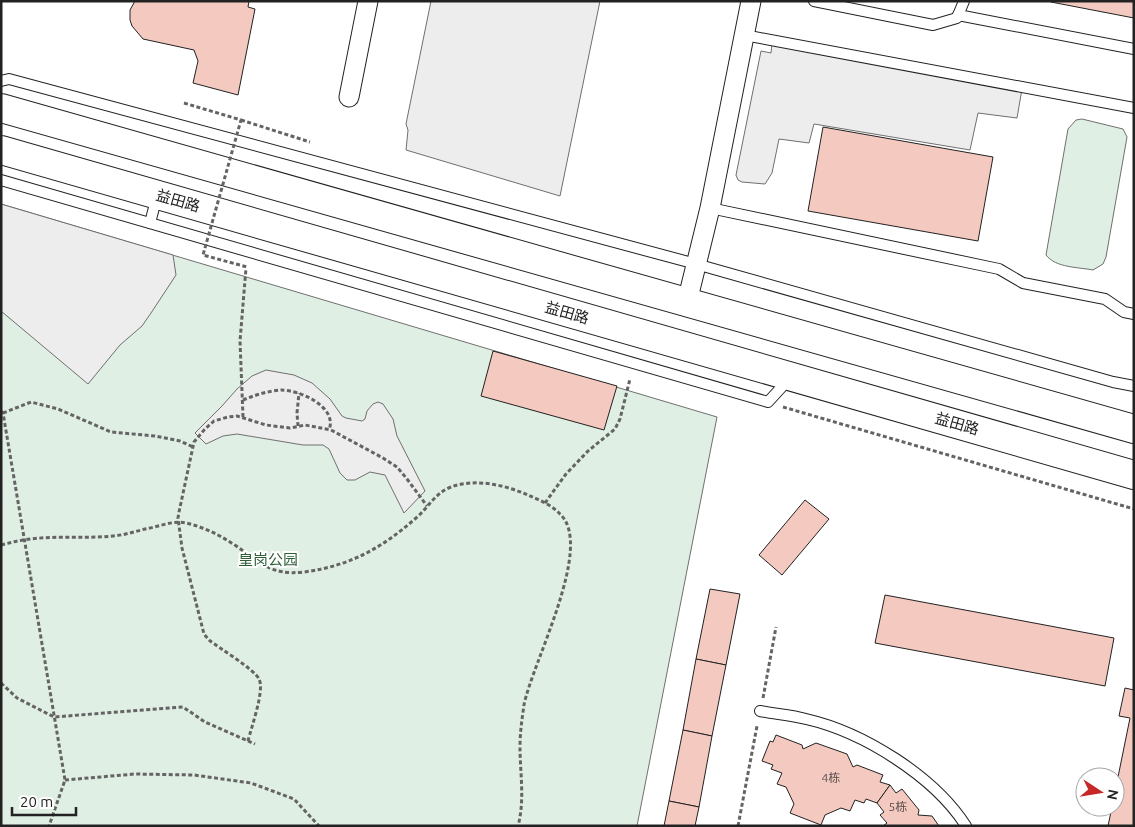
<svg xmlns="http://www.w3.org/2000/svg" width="1135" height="827" viewBox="0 0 1135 827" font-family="Ubuntu,'Noto Sans SC',sans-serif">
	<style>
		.green { fill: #e0efe3; stroke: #6f6f6f }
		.parking { fill: #ededed; stroke: #6f6f6f }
		.building { fill: #f3c9c0; stroke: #222 }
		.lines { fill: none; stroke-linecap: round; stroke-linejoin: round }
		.service-casing { stroke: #222; stroke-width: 12 }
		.minor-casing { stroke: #222; stroke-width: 21 }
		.primary-casing { stroke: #222; stroke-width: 30 }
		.path { stroke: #646464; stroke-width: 3; stroke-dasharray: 4 2.5; stroke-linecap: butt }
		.service { stroke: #fff; stroke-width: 10 }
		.minor { stroke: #fff; stroke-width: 19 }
		.primary { stroke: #fff; stroke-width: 28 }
		.path-bridge { stroke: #646464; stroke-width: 3; stroke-dasharray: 4 2.5; stroke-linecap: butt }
		.labels { text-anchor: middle; stroke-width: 4; stroke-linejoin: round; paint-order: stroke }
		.number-label { font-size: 12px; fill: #564c4a }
		.street-label { font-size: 15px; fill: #222; stroke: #fff }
		.park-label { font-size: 15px; fill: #2f5e38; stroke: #fff }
	</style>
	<rect width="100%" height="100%" fill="#fff"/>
	<g class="green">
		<path d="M1082 119 1123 129 1127 137 1106 257 1103 264 1093 270C1078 267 1056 268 1046 255L1068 129 1076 120Z"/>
		<polygon points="1,204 717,417 637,826 1,826"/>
	</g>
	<g class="parking">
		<polygon points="431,1 600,1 560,196 406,150 408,130 406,124"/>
		<polygon points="772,43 1022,89 1017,118 978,113 970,150 814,124 809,143 779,139 772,173 765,184 742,182 738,180 736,175 761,51 771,53"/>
		<polygon points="1,204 173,255 176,275 151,313 142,326 120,345 88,384 1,311"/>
		<polygon points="266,370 294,375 312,383 330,399 342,416 346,418 362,421 365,419 367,411 373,404 378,402 383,404 393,419 397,436 425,491 404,513 385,475 370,472 355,480 347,480 340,473 329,449 323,445 303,445 237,434 223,436 206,444 195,433 222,406 237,389 252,376"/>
	</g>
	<g class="building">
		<polygon points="135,1 249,1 248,7 255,9 238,95 193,83 198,61 194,50 143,39 132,26 130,20 130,10"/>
		<polygon points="1049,1 1134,1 1134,18 1051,2"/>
		<polygon points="823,127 993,157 978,241 808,211"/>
		<polygon points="493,351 617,386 604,430 481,396"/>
		<polygon points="805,500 829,519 782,575 759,555"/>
		<polygon points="710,589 740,594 726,665 696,659"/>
		<polygon points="885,595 1114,638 1105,686 875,643"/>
		<polygon points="696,659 726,665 712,736 683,730"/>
		<polygon points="1125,688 1134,690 1134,826 1108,826 1112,807 1115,807 1115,777 1113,777 1113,776 1118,777 1130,718 1119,716"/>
		<polygon points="683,730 712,736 699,807 669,801"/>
		<polygon points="776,735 802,745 803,749 816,743 847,754 853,767 857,765 883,775 880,782 890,785 877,803 866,799 864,803 855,800 850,811 841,808 825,815 821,825 790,813 794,804 786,787 777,784 782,773 771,769 773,765 762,761 770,741 773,742"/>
		<polygon points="890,785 896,793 902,789 919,810 918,815 932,816 939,826 883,826 887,823 880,815 884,812 877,803"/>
		<polygon points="669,801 699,807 695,826 664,826"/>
	</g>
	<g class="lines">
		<g class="service-casing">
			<g id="service">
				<polyline points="814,1 933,25 957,18 964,1"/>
				<polyline points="958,15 1134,49"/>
				<polyline points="744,35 1134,108"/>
				<polyline points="1,81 9,79 696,264 1113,382 1134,386"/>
				<polyline points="1,180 768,402 790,378"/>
				<polyline points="710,208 999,269 1023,283 1105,299 1124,312 1134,314"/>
				<polyline points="150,223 157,196"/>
				<path d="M760 711C775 714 791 715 806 719 863 732 934 776 966 826"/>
			</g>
		</g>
		<g class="minor-casing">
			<g id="minor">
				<polyline points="349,97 368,1"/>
				<polyline points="687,302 710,208 751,1"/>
			</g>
		</g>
		<g class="primary-casing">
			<g id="primary">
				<polyline points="1,108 1134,429"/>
				<polyline points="1,150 1134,475"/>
			</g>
		</g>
		<g class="path">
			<polyline points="241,120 310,142"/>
			<path d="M243 400C255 395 268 391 281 390 300 390 338 407 329 430"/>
			<polyline points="783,407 1134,509"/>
			<polyline points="1,411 3,413 65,780 49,826"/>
			<polyline points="3,413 31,402 58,409 111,432 155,436 180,441 193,447"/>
			<polyline points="243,417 240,341 246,268"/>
			<polyline points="298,426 297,413 299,393"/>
			<polyline points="545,503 566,474 588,451 615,429 620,419 630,379"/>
			<path d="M1 545C9 543 16 541 24 540 53 535 84 539 113 536 124 535 134 532 145 529 158 527 173 520 186 523 203 527 218 534 233 544 260 561 269 576 304 572 350 566 382 548 416 518 428 508 435 493 451 487 475 478 505 485 528 495 539 500 552 505 560 514 595 546 532 663 524 705 522 719 520 732 520 747 520 773 525 800 518 826"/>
			<polyline points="1,683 17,698 54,717 183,707 205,722 255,744"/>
			<polyline points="763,698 776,627"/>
			<path d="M248 741C251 728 265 690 259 679 254 669 219 648 209 640L204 634 182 548 178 518 179 512 194 442 205 429 214 421 228 417 237 416 266 425 290 428 305 425 331 430 383 458 397 467 407 479 427 506"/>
			<polyline points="65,780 135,774 194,775 251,783 294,799 319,826"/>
			<polyline points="738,826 757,726"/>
		</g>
		<use href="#service" class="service"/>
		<use href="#minor" class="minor"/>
		<use href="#primary" class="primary"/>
		<polyline class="path-bridge" points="184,103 241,120 203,255 247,267"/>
	</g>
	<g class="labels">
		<g class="number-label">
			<text x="831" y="782">4栋</text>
			<text x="898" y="811">5栋</text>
		</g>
		<g class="street-label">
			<text transform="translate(178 201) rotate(16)" y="5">益田路</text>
			<text transform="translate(567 313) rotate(16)" y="5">益田路</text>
			<text transform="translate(957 424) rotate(16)" y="5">益田路</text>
		</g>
		<g class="park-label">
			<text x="268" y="565">皇岗公园</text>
		</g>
	</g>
	<rect width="1135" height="827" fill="none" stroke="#222222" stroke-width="5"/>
	<g transform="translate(1100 792) rotate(102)"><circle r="24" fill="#ffffff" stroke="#a7a7a7"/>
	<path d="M0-4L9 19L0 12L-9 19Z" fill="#c62828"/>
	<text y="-8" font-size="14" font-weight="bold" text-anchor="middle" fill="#222222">N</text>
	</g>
	<path d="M12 807v8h64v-8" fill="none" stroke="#222222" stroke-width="2.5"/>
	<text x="20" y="807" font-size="15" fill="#222222" stroke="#ffffff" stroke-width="4" paint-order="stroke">20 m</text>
</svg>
